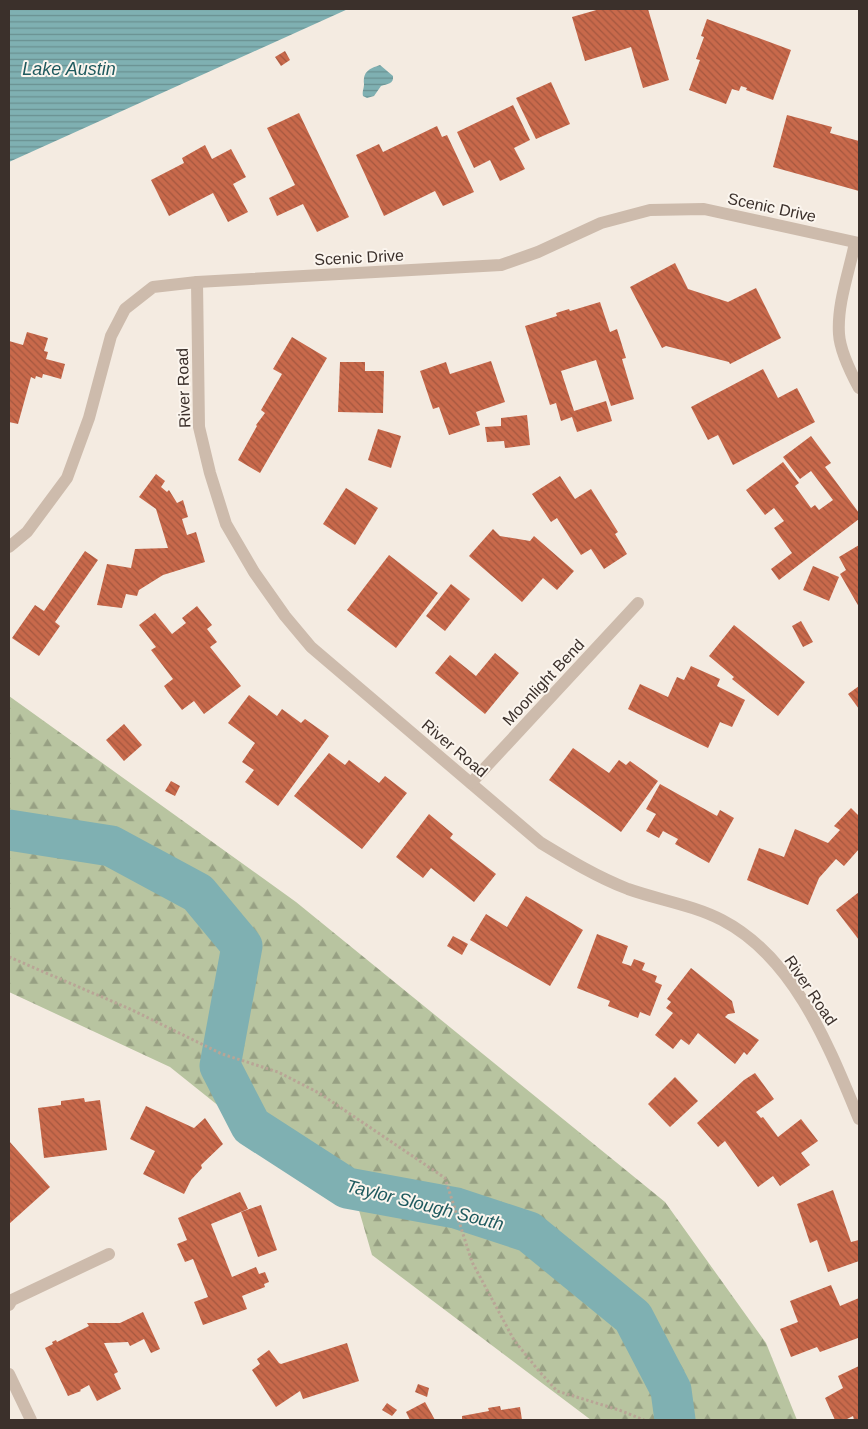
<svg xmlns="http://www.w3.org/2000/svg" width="868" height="1429" viewBox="0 0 868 1429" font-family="Helvetica,sans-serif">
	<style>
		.forest { fill: url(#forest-firs) }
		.water { fill: url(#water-rules) }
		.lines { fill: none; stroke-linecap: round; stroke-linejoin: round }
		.river { stroke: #7fb0b2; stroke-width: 41 }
		.building { fill: url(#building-back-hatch) }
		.path { stroke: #b9a596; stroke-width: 3; stroke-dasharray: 2.5 2.5; stroke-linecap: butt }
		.street { stroke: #cdbbac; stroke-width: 12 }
		.labels { text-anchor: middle; stroke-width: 4; stroke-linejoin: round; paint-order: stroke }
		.street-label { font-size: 16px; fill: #3b302b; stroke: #fbf5ee }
		.water-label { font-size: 18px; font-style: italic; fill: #1f5a5e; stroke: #fbf5ee }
	</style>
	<defs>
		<pattern id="forest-firs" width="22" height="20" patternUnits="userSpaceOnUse" patternTransform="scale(1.25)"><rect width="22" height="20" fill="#b8c4a0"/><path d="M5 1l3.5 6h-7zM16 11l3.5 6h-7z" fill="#97a083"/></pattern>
		<pattern id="water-rules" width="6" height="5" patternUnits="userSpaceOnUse" patternTransform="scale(1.25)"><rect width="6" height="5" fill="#7fb0b2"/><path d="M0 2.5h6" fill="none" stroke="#699091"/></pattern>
		<pattern id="building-back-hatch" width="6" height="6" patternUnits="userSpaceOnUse" patternTransform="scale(1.25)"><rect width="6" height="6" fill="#c8694b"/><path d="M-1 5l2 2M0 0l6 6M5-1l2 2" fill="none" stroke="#a4573f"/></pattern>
	</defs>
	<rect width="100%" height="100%" fill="#f4ebe1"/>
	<polygon class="forest" points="9,696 296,902 665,1202 766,1343 797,1420 591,1420 372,1255 356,1200 250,1131 170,1067 9,992"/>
	<g class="water">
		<polygon points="9,9 348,9 9,162"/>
		<path d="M380 65 393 76C394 84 387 84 381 86L374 96 367 98 363 96C362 91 364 89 364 84 363 71 369 69 380 65Z"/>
	</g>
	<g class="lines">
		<polyline class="river" points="9,830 111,846 198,893 242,946 220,1066 251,1126 347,1188 456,1208 529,1232 633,1317 671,1390 675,1420"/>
	</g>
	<g class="building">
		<polygon points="600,9 648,9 669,80 643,88 631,47 585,61 572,17"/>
		<polygon points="707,19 791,50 773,100 746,90 747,88 741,86 739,91 732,89 726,104 689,90 700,60 696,59 704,37 701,36"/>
		<polygon points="285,51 290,60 281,66 275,57"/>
		<polygon points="551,82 570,124 536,139 516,98"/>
		<polygon points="513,105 530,140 514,148 525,169 500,181 490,160 474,168 457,132"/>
		<polygon points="299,113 349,217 317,232 303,204 277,216 269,198 295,185 267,128"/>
		<polygon points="787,115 832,127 830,133 859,141 859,191 773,167"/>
		<polygon points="437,126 442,137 447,135 474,192 443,206 435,191 384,216 356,155 379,144 383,152"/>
		<polygon points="205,145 212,159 231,149 246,177 233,184 248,212 228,222 213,193 169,216 151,180 184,163 182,158"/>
		<polygon points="675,263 688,289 728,302 756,288 781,338 730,364 729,362 666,346 662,348 630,287"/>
		<polygon points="600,302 610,332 617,329 626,358 622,359 634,399 611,406 596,360 561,371 574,411 606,401 612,421 577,432 572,417 561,421 556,403 550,405 525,326 557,316 556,313 569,309 570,311"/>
		<polygon points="27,332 48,338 44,351 48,352 46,359 65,364 61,379 43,374 42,378 36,376 35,379 31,377 18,424 9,422 9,341 23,345"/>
		<polygon points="292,337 327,358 260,473 238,460 257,426 256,425 265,413 261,410 282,374 273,369"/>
		<polygon points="491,361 505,402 476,412 480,425 449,435 439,407 433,409 420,371 446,362 450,374"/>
		<polygon points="340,362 365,362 365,371 384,371 383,413 338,412"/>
		<polygon points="763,369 778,398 797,388 815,422 733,465 718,435 708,440 691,407"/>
		<polygon points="527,415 530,445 505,448 504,441 487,442 485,427 501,426 501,418"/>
		<polygon points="378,429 401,436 391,468 368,460"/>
		<polygon points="811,436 831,463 825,467 859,513 859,519 779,580 771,569 792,553 774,528 784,521 774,508 765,515 746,490 783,462 799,483 795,486 811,508 815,505 819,510 833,500 811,471 800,479 783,457"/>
		<polygon points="156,474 165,481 161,487 167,492 169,490 177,503 183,500 188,517 182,519 187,535 196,532 205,562 163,575 139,590 137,596 126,594 122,608 97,605 107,564 131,568 135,549 168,548 156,509 139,497"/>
		<polygon points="560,476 575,499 591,489 618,532 615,534 627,554 604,569 591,549 581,555 557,518 551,522 532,494"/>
		<polygon points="346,488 378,508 355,545 323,524"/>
		<polygon points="493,529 500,536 530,541 534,536 574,571 557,590 543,578 522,602 469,556"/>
		<polygon points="859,545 859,607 840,574 846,570 839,557"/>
		<polygon points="85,551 98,560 55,622 60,626 39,656 12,638 35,605 44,611"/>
		<polygon points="389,555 438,593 396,648 347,610"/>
		<polygon points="813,566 839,577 829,601 803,590"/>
		<polygon points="451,584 470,599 445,631 426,616"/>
		<polygon points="197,606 212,625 207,629 217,642 210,647 241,686 204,714 194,701 182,710 168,692 164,686 173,679 151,650 156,647 139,625 155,613 172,634 186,623 182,618"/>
		<polygon points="801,621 813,642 803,647 792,626"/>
		<polygon points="734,625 805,682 778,716 732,679 734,677 709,656"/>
		<polygon points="495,653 519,673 485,714 435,673 450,655 476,676"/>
		<polygon points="691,666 720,679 717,686 745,700 732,727 720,722 708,748 628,709 640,684 668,697 677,677 684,680"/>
		<polygon points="859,686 859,709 848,694"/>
		<polygon points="249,695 277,716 282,709 301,723 305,719 329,736 278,806 245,782 254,770 242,762 255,743 228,723"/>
		<polygon points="124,724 142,745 124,761 106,740"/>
		<polygon points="573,748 609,773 619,760 626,765 630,761 658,781 621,832 549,780"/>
		<polygon points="329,753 345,765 349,760 379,783 385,776 407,793 362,849 294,796"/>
		<polygon points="171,781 180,786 175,796 165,791"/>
		<polygon points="660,784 717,816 720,810 734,818 709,863 675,844 678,839 663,831 659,838 646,831 656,814 646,809"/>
		<polygon points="851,808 859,816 859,849 844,866 836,859 819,878 808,905 747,880 759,848 784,857 795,829 828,843 840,830 834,826"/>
		<polygon points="429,814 453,834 450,838 496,874 474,902 431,868 423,878 396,857"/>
		<polygon points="859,892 859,940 836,910"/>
		<polygon points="526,896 583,930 550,986 470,940 486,914 507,927"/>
		<polygon points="597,934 628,946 622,963 631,966 634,959 645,963 642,970 657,976 655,982 662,985 650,1016 640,1012 638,1018 608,1006 610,1001 577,988"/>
		<polygon points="453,936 468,944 462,955 447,946"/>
		<polygon points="691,968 732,1001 735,1013 728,1014 725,1017 759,1040 747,1055 744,1052 735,1064 698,1033 689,1045 681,1039 673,1049 655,1035 673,1013 666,1008 671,1002 667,999"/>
		<polygon points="755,1073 774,1099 756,1112 761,1118 763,1117 778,1137 801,1119 818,1141 801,1153 810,1165 780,1186 773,1176 758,1187 725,1141 718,1147 697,1123 744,1080"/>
		<polygon points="675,1077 698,1101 670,1127 648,1104"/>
		<polygon points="84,1098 85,1102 100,1100 107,1150 44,1158 38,1108 61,1105 61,1101"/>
		<polygon points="146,1106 194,1128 205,1118 223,1144 201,1165 202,1168 191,1180 184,1194 143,1174 155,1151 130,1139"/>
		<polygon points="9,1141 50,1187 9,1224"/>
		<polygon points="833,1190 851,1242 859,1240 859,1261 828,1272 817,1240 810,1243 797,1204"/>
		<polygon points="240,1192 248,1209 211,1224 232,1277 256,1267 259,1274 265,1272 269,1282 264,1284 265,1287 242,1296 247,1309 203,1325 194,1302 208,1297 193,1259 185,1262 177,1244 187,1240 178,1218"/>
		<polygon points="261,1205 277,1250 258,1257 241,1212"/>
		<polygon points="831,1285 840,1306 859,1298 859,1341 858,1338 820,1352 817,1347 791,1357 780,1329 798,1322 790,1301"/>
		<polygon points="143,1312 160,1349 151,1353 144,1339 130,1346 128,1342 104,1343 118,1372 114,1374 121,1389 97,1401 89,1385 80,1390 81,1391 68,1396 45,1348 53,1344 52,1342 56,1340 57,1342 89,1326 87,1323 120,1323"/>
		<polygon points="347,1343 359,1381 303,1399 300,1391 276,1407 252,1370 260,1364 257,1359 269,1350 279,1363 281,1364"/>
		<polygon points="859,1366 859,1420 854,1420 853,1416 845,1420 835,1420 825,1398 843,1388 838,1376"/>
		<polygon points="418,1384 429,1388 427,1397 415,1392"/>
		<polygon points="425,1402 435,1420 410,1420 406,1412"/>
		<polygon points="387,1403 397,1410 392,1416 382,1410"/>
		<polygon points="500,1406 501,1410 520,1407 522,1420 462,1420 462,1416 489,1411 488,1408"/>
	</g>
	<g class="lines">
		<polyline class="path" points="9,957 130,1009 222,1054 278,1072 319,1093 445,1178 472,1262 514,1340 538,1370 557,1391 619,1410 644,1420"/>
		<g class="street">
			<path d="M855 243C849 272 837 304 839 334 840 351 851 373 859 388"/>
			<path d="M197 282 199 427 210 473 226 524 254 572 285 616 311 647 541 843C569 860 597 877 628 889 659 900 693 905 722 920 795 958 829 1047 859 1119"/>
			<polyline points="9,547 27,532 67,478 89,418 111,336 125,309 153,287 197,282 501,265 538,252 601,223 650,210 704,209 859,243"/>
			<polyline points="471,783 638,603"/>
			<polyline points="9,1305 12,1300 109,1254"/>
			<polyline points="9,1374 31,1420"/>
		</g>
	</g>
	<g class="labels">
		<g class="street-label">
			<text transform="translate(772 207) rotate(12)" y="6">Scenic Drive</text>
			<text transform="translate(359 257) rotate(-3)" y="6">Scenic Drive</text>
			<text transform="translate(183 388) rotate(-92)" y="6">River Road</text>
			<text transform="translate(543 682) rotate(-47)" y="6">Moonlight Bend</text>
			<text transform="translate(455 748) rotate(40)" y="6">River Road</text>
			<text transform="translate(811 990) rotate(56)" y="6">River Road</text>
		</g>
		<g class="water-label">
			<text x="69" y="75">Lake Austin</text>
			<text transform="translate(425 1205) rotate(14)" y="6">Taylor Slough South</text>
		</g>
	</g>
	<rect width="868" height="1429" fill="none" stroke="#3b302b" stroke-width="20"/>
</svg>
